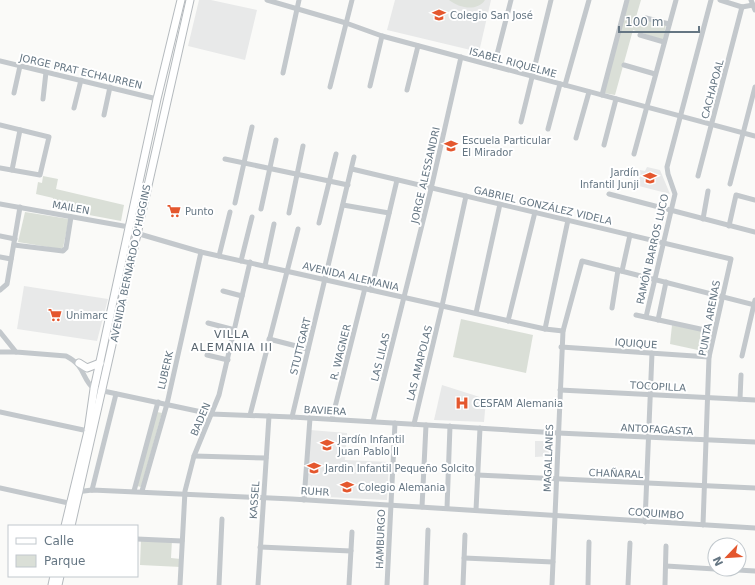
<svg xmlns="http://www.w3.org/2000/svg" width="755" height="585" viewBox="0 0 755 585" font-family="'DejaVu Sans',sans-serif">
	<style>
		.built { fill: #e8e9e9 }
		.green { fill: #dadfd7 }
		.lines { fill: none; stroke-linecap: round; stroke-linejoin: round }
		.major-casing { stroke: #b5babe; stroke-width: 9 }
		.minor { stroke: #c3c8cc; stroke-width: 5 }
		.major { stroke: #fff; stroke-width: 7 }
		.labels { text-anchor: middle; stroke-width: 4; stroke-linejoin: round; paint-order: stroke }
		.poi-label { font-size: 10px; fill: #657683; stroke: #fff; text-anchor: start }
		.street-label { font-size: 10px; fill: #657683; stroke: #fff }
		.neighbourhood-label { font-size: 11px; letter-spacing: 1px; fill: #57646e; stroke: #fff }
	</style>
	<rect width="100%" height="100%" fill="#fafaf8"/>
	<g class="built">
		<polygon points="199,0 211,0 257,10 245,60 188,46"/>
		<polygon points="395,0 491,0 479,52 387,30"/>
		<polygon points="647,167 660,170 670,194 635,185 640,170 645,171"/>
		<polygon points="24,286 108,299 97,341 17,329"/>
		<polygon points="442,385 486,399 484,422 434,420"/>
		<polygon points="310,430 347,433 345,460 389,462 387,500 306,496"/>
		<polygon points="535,441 550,441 550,456 535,457"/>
	</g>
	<g class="green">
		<path d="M449 0H485C477 12 459 8 449 0Z"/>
		<polygon points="629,0 641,0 636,17 666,25 663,40 633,30 615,95 604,93"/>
		<polygon points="43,176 58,179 56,189 124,205 121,221 52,208 53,198 36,194 38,182 42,183"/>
		<polygon points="25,212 69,219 63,248 60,249 18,242"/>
		<polygon points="461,319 533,335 526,373 453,357"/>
		<polygon points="672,325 711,333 707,352 670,344"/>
		<polygon points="157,412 162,413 141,487 137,486"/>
		<polygon points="141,539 172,540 171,558 181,559 181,567 140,565"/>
	</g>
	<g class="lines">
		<g class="major-casing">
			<g id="major">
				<polyline points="79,363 87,368 100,363"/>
				<polyline points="65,526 88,431 94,389 157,99 181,0"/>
				<polyline points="71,526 190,0"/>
				<polyline points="52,585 54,576"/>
				<polyline points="58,585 60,576"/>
			</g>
		</g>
		<g class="minor">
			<polyline points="267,0 346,23 382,36 755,136"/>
			<polyline points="720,0 742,7 753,5"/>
			<polyline points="751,0 755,10"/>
			<polyline points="646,18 669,24"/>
			<polyline points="640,35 664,42"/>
			<polyline points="0,61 157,99"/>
			<polyline points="624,65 655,74"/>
			<polyline points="494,66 511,0"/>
			<polyline points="283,73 299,0"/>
			<polyline points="565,85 589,0"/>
			<polyline points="370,86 382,36"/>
			<polyline points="330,87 352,0"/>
			<polyline points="407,90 418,46"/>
			<polyline points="14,93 20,66"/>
			<polyline points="602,95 627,0"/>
			<polyline points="43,99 46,72"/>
			<polyline points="74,108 81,80"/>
			<polyline points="104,115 110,87"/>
			<polyline points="521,122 551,0"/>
			<polyline points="0,125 49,137 40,175 0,168"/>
			<polyline points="548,129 560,84"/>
			<polyline points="576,138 589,92"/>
			<polyline points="604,145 616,99"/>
			<polyline points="634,154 676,0"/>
			<polyline points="225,159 348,185"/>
			<polyline points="352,169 731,259 709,357 703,525"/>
			<polyline points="12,170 20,130"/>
			<polyline points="698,176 742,7"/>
			<polyline points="730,184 755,87"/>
			<polyline points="609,194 755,232"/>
			<polyline points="235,203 252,127"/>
			<polyline points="0,204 129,227 136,233 201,252 545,329 563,331"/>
			<polyline points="343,205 389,213"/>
			<polyline points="261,209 276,140"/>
			<polyline points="289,213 303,146"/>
			<polyline points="703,219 708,191"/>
			<polyline points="319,223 336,154"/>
			<polyline points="729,226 736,195 755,200"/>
			<polyline points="0,236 15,239"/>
			<polyline points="14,245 63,251 66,248 71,217"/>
			<polyline points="219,256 230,212"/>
			<polyline points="0,257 11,259"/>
			<polyline points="241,261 252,217"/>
			<polyline points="265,266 274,224"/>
			<polyline points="622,271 630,235"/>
			<polyline points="0,290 7,284 20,207"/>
			<polyline points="371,290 397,180"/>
			<polyline points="223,291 242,296"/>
			<polyline points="612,308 618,270"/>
			<polyline points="476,313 500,204"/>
			<polyline points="636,315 714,332"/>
			<polyline points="646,317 675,194 668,174 667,167 711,0"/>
			<polyline points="658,320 666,282"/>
			<polyline points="508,321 535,212"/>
			<polyline points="208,323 235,330"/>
			<polyline points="545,329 568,220"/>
			<path d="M0 332 16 352 66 356C86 366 81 378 94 389L211 414 292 417 558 433 755 442"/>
			<polyline points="269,339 308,349"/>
			<polyline points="561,347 709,357"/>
			<polyline points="0,352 16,352"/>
			<polyline points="207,355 228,360"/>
			<polyline points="742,356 755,300"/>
			<polyline points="560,390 755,400"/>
			<polyline points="740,399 741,375"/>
			<polyline points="0,412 88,431"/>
			<polyline points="250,415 298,229"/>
			<polyline points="292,417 354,157"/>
			<polyline points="332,419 365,288"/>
			<polyline points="373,421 431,189 461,57"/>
			<polyline points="414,424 442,306 466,196"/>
			<polyline points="194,456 266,458"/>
			<polyline points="477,475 755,488"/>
			<polyline points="0,488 73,504"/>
			<polyline points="92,490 116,394"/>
			<polyline points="134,491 158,402"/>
			<polyline points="142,491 167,404 201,252"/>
			<polyline points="76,492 92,490 292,499 755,528"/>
			<polyline points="304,500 310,418"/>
			<polyline points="422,507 426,425"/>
			<polyline points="447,508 450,426"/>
			<polyline points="476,510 480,428"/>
			<polyline points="645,522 652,353"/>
			<polyline points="137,539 182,541"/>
			<polyline points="260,547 351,551"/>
			<polyline points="464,558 553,562"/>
			<polyline points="666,566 715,569"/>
			<polyline points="721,569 755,571"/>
			<polyline points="180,585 185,491 194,456 219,395 250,262"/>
			<polyline points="219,585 222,519"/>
			<polyline points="258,585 269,416"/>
			<polyline points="349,585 352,532"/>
			<polyline points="387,585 395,423"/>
			<polyline points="426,585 428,530"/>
			<polyline points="463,585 465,535"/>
			<polyline points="552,585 563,331 582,261 755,305"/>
			<polyline points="588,585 589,542"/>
			<polyline points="628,585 630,543"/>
			<polyline points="665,585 666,546"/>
		</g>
		<use href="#major" class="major"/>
	</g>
	<defs>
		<g id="school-bare" transform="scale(1.08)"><path d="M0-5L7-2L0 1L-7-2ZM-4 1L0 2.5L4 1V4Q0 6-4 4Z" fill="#e4572e" stroke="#fff" stroke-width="2.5" paint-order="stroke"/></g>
		<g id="supermarket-bare" transform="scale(1.08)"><path d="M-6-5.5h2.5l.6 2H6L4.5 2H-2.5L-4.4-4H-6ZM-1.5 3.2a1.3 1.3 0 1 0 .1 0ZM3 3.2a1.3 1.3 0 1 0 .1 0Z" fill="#e4572e" stroke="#fff" stroke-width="2.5" paint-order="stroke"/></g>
		<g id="hospital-bare" transform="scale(1.08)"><path d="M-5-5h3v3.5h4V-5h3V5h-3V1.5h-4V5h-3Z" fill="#e4572e" stroke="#fff" stroke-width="2.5" paint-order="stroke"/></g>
	</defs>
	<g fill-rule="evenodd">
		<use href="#school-bare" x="439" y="15"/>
		<use href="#school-bare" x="451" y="146"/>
		<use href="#school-bare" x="650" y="178"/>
		<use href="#supermarket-bare" x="174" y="211"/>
		<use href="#supermarket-bare" x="55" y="315"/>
		<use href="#hospital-bare" x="462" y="403"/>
		<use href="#school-bare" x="327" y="445"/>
		<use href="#school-bare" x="314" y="468"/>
		<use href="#school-bare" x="347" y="487"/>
	</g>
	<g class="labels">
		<g class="poi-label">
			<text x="450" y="19">Colegio San José</text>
			<text x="462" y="144">Escuela Particular<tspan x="462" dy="12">El Mirador</tspan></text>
			<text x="639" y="176" text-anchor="end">Jardín<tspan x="639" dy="12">Infantil Junji</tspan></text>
			<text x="185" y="215">Punto</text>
			<text x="66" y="319">Unimarc</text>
			<text x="473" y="407">CESFAM Alemania</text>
			<text x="338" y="443">Jardín Infantil<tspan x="338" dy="12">Juan Pablo II</tspan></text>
			<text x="325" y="472">Jardin Infantil Pequeño Solcito</text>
			<text x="358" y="491">Colegio Alemania</text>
		</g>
		<g class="street-label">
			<text transform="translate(513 62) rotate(15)" y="4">ISABEL RIQUELME</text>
			<text transform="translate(81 71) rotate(13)" y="4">JORGE PRAT ECHAURREN</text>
			<text transform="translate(712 89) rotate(-75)" y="4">CACHAPOAL</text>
			<text transform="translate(425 175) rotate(-77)" y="4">JORGE ALESSANDRI</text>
			<text transform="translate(543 205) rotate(13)" y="4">GABRIEL GONZÁLEZ VIDELA</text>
			<text transform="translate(71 207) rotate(10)" y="4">MAILEN</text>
			<text transform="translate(652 249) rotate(-77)" y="4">RAMÓN BARROS LUCO</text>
			<text transform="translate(130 263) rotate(-78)" y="4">AVENIDA BERNARDO O'HIGGINS</text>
			<text transform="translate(351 276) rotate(13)" y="4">AVENIDA ALEMANIA</text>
			<text transform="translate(709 318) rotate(-79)" y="4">PUNTA ARENAS</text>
			<text transform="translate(636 343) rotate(4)" y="4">IQUIQUE</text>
			<text transform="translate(300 346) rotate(-76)" y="4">STUTTGART</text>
			<text transform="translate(340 352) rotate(-76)" y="4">R. WAGNER</text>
			<text transform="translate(380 357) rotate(-76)" y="4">LAS LILAS</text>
			<text transform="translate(419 363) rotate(-76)" y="4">LAS AMAPOLAS</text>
			<text transform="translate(165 370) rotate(-77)" y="4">LUBERK</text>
			<text transform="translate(658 386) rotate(3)" y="4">TOCOPILLA</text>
			<text transform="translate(325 410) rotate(3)" y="4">BAVIERA</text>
			<text transform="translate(200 419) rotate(-67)" y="4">BADEN</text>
			<text transform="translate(657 429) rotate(3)" y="4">ANTOFAGASTA</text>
			<text transform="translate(548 458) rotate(-88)" y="4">MAGALLANES</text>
			<text transform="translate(616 473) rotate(2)" y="4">CHAÑARAL</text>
			<text transform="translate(315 491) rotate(3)" y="4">RUHR</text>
			<text transform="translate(254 500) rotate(-86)" y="4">KASSEL</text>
			<text transform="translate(656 513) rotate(4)" y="4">COQUIMBO</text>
			<text transform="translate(380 539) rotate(-88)" y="4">HAMBURGO</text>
		</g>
		<g class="neighbourhood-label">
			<text x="232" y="338">VILLA<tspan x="232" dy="13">ALEMANIA III</tspan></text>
		</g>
	</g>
	<rect x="8" y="525" width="130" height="52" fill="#ffffff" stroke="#c1c8cd"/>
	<rect x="16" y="538" width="20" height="6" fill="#ffffff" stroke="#c1c8cd"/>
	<text x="44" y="545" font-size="12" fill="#657683">Calle</text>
	<rect x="16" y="555" width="20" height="12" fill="#dadfd7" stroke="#c1c8cd"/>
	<text x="44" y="565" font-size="12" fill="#657683">Parque</text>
	<g transform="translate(727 557) rotate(245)"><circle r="19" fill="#ffffff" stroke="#c1c8cd"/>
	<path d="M0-3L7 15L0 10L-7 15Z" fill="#e4572e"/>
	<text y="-6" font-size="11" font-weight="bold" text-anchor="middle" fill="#657683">N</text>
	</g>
	<path d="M619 26v6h80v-6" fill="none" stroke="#657683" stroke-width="2"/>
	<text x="625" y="26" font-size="12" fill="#657683" stroke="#ffffff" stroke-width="3" paint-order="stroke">100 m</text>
</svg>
